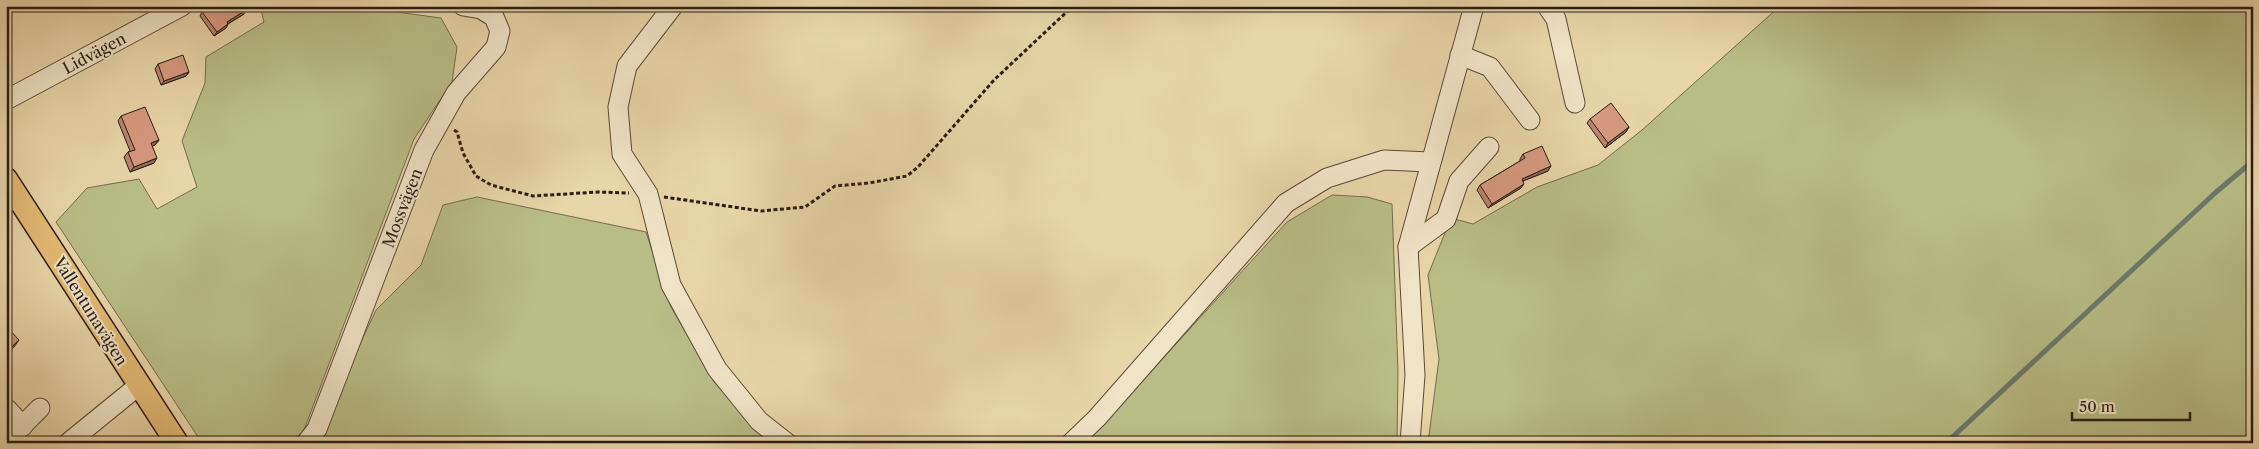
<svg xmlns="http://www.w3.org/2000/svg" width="2259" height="449" viewBox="0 0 2259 449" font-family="'Libre Caslon Text',serif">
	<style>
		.green { fill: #b8bd86; stroke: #716d4e }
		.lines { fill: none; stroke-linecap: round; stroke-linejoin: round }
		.stream { stroke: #6b7b6c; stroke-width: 5 }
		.minor-casing { stroke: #5a4b3a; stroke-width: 21 }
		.major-casing { stroke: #2a1d16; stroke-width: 25 }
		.path { stroke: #2a1d16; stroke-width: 3; stroke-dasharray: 4 2.5; stroke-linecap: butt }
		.minor { stroke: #f0e4c6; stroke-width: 19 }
		.major { stroke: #e4ba74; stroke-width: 22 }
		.wall { fill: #b8846d; stroke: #2a1d16 }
		.shaded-wall { fill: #966b59; stroke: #2a1d16 }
		.building { fill: #d6997f; stroke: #2a1d16 }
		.labels { text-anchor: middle; stroke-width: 4; stroke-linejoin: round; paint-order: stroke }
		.street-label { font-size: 16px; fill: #2a1d16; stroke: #f0e4c6 }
	</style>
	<rect width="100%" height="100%" fill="#e8d5a8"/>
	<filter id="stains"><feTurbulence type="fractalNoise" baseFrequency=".004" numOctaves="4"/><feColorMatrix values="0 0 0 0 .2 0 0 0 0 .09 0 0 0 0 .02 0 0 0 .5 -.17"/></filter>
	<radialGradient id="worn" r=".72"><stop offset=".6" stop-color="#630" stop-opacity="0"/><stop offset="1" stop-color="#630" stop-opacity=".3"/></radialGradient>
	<g class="green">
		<polygon points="260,6 369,6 374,9 441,18 457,47 452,82 414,139 304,430 291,443 202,443 56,222 87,188 139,179 157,209 197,187 182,141 205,83 206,57 264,22"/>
		<polygon points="1780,6 2253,6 2253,443 1428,443 1439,359 1428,275 1451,218 1473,224 1537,187 1598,165 1642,130"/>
		<polygon points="1332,195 1367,197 1392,204 1398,372 1397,443 1086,443 1287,222"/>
		<polygon points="477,197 646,232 670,305 714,382 771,443 319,443 327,428 352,361 376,310 421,265 443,205"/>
	</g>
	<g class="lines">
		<polyline class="stream" points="1946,443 2215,193 2253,161"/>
		<g class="minor-casing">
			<g id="minor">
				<polyline points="673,6 627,66 618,107 622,154 648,194 671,285 717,369 759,421 787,443"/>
				<polyline points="1547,6 1556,19 1575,103"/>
				<polyline points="1460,55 1490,67 1530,120"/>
				<polyline points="6,100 182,6"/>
				<polyline points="1408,247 1446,219 1459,181 1489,147"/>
				<polyline points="6,408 23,426"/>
				<polyline points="6,442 40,408"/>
				<polyline points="68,443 138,386"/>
				<polyline points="306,443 317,429 424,150 456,93 496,47 500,31 494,17 481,9 463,6"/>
				<polyline points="1071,443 1097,418 1286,203 1327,178 1384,160 1430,162"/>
				<polyline points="1410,443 1415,375 1408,247 1474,6"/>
			</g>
		</g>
		<g class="major-casing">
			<polyline id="major" points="6,179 177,443"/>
		</g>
		<g class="path">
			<polyline points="454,130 457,132 463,153 476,176 491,185 533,196 598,192 629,193"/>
			<polyline points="664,197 761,211 805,207 835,186 869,183 907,176 918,167 994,80 1073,6"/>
		</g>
		<use href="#minor" class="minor"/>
		<use href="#major" class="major"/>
	</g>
	<g class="wall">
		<polygon points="202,12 244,14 228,24 226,28 214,36 200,16"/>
		<polygon points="158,64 189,72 186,76 161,85 155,69"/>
		<polygon points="121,116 159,140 155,145 152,146 154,163 130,172 124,157 128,152 130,151 118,121"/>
		<polygon points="1590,119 1629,127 1626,132 1605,148 1587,123"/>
		<polygon points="1523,154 1548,171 1523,181 1521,188 1488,208 1477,190 1480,185 1520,161 1520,159"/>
	</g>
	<g class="shaded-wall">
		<polygon points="246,10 244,14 224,26 227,22"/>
		<polygon points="228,24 226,28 214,36 217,32"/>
		<polygon points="189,72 186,76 161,85 164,81"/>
		<polygon points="1629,127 1626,132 1605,148 1608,143"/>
		<polygon points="159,140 155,145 148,148 151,143"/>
		<polygon points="157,158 154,163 130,172 134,167"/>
		<polygon points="1551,166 1548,171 1518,183 1522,179"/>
		<polygon points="1524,184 1521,188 1488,208 1492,204"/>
		<polygon points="19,340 14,347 6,354 6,352"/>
	</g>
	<g class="building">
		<polygon points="212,6 244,6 246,10 227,22 228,24 217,32 202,12"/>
		<polygon points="183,55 189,72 164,81 158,64"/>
		<polygon points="1611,103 1629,127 1608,143 1590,119"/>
		<polygon points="145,107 159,140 151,143 157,158 134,167 128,152 135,150 121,116"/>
		<polygon points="1542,146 1551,166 1522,179 1524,184 1492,204 1480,185 1525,158 1523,154"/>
		<polygon points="6,326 19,340 7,351 6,351"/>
		<polygon points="6,416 10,421 6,424"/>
	</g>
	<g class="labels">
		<g class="street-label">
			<text transform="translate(94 53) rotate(-28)" y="6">Lidvägen</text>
			<text transform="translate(402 208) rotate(-69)" y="6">Mossvägen</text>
			<text transform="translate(91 311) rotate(58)" y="6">Vallentunavägen</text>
		</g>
	</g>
	<rect width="2259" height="449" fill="none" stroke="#e8d5a8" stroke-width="25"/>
	<rect x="8" y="8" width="2244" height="434" fill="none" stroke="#2a1d16" stroke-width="2.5"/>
	<rect x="12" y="12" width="2234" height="424" fill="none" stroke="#2a1d16"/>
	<path d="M2072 412v8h118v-8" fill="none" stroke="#2a1d16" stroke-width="2.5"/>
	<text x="2079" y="412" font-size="15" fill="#2a1d16" stroke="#f0e4c6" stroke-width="4" paint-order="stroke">50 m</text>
	<rect width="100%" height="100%" filter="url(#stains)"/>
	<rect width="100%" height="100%" fill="url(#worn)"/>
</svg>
